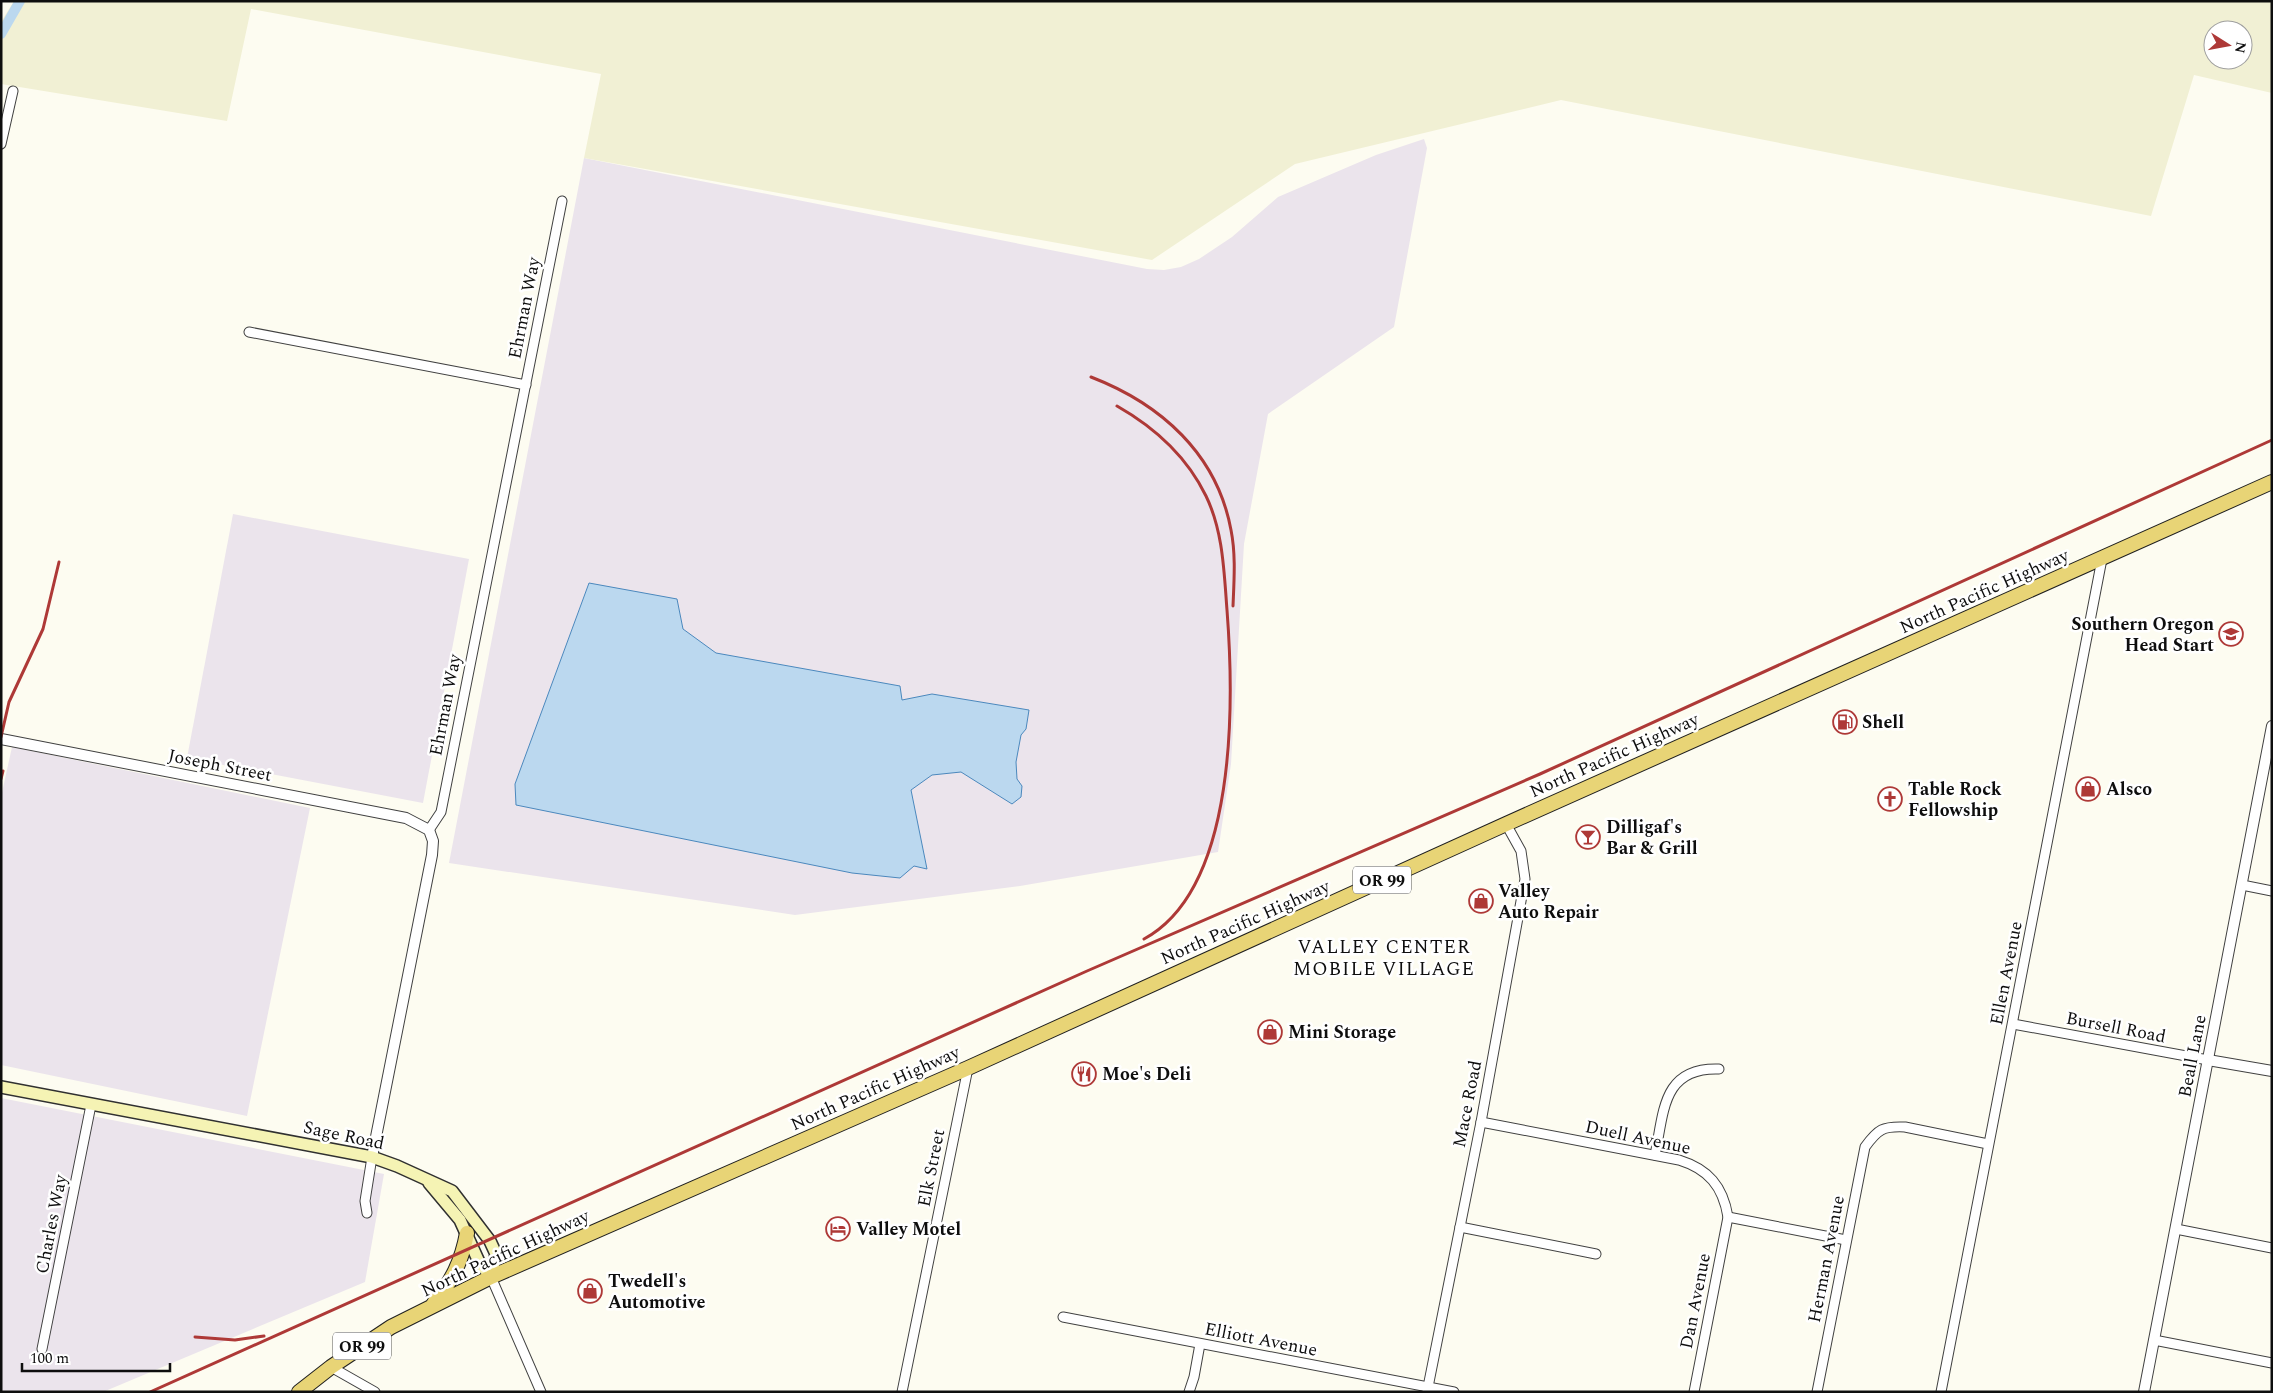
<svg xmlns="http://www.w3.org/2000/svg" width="2273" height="1393" viewBox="0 0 2273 1393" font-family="Spectral,serif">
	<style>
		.industrial { fill: #ebe4ec }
		.farmland { fill: #f1f0d4; fill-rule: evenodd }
		.water { fill: #bbd8ef; stroke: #4b88bd }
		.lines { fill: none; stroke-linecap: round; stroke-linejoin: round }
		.canal { stroke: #bbd8ef; stroke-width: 10 }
		.minor-casing { stroke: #414141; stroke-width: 11 }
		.tertiary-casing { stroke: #414141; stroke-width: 12 }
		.secondary-casing { stroke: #303030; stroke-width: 14 }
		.primary-casing { stroke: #1f1f1f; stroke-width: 16 }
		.minor { stroke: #fff; stroke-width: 9 }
		.tertiary { stroke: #fff; stroke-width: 10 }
		.secondary { stroke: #f5f3b4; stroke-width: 11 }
		.primary { stroke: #e8d476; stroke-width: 14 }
		.rail { stroke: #ae3937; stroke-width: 3 }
		.labels { text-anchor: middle; stroke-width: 5; stroke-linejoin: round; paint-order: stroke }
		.shield { fill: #fff; stroke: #565656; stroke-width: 1 }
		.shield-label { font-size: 16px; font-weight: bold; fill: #0e0e0e }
		.street-label { font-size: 18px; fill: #0e0e0e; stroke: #fff }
		.poi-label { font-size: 18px; font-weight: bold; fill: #0e0e0e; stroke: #fff; text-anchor: start }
		.neighbourhood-label { font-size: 19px; letter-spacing: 1px; fill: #0e0e0e; stroke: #fff }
	</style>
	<rect width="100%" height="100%" fill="#fdfcf1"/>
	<g class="industrial">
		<polygon points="1424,139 1427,148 1394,327 1268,414 1244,544 1231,764 1218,852 1020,886 795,915 449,863 584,158 1147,269 1164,270 1181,267 1199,259 1232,237 1278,197 1376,155"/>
		<polygon points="233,514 469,559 423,803 187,758"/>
		<polygon points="12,747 310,808 247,1116 1,1065 1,797"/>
		<polygon points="1,1098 384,1174 365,1282 103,1392 1,1392"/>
	</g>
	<path class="farmland" d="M14 1H2272V93L2194 75 2151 216 1561 100 1295 164 1152 260 584 158 601 74 251 9 227 121 1 84V22ZM2213 30H2243V60H2213Z"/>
	<polygon class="water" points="589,583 677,599 683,629 716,653 900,686 902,700 932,694 1029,710 1026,729 1021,735 1016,762 1017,779 1022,786 1021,797 1012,804 961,772 932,775 911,790 927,869 914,866 900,878 852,873 516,805 515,784"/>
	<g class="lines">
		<polyline class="canal" points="1,34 20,1"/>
		<g class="minor-casing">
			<g id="minor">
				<polyline points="1,144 13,91"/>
				<polyline points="249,332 526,385"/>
				<polyline points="429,830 441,812 562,201"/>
				<polyline points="2242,885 2272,891"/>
				<polyline points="2013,1024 2208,1060"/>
				<path d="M1481 1122 1679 1160C1708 1169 1723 1186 1728 1217L1694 1392"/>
				<path d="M1655 1155C1664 1112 1662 1067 1719 1069"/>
				<polyline points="367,1213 365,1201 372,1157"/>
				<polyline points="1728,1217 1846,1240"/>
				<polyline points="1460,1227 1596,1254"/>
				<polyline points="2176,1229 2272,1248"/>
				<polyline points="491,1277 541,1392"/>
				<polyline points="1063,1317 1454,1392"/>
				<polyline points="2154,1340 2272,1363"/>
				<polyline points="42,1349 91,1105"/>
				<polyline points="331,1367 375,1392"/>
				<polyline points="902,1392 968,1068"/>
				<polyline points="1189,1392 1194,1377 1200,1344"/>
				<polyline points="1427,1392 1481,1122 1525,879 1521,851 1506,824"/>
				<path d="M1817 1392 1865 1147C1878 1129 1883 1126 1905 1127L1988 1144"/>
				<polyline points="1941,1392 2102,559"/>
			</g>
		</g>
		<g class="tertiary-casing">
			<g id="tertiary">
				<polyline points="1,739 406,818 429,830 433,841 432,855 372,1157"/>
				<polyline points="2208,1060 2272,1071"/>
				<polyline points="2144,1392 2272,726"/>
			</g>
		</g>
		<g class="secondary-casing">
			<g id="secondary">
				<polyline points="1,1087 372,1157 397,1166 452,1191 490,1241 496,1254 491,1277"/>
				<polyline points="429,1183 460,1220 479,1262 491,1277"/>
			</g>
		</g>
		<g class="primary-casing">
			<g id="primary">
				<path d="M434 1303C452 1281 462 1261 467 1233"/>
				<polyline points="299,1392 331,1367 391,1327 491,1277 968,1068 1506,824 2272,482"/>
			</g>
		</g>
		<use href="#minor" class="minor"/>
		<use href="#tertiary" class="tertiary"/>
		<use href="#secondary" class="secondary"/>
		<use href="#primary" class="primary"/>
		<g class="rail">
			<path d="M1091 377C1161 404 1217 454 1231 530 1236 555 1234 581 1233 606"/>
			<path d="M1117 406C1154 427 1187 457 1206 496 1223 531 1224 571 1227 610 1234 701 1238 888 1144 939"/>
			<polyline points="1,737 9,702 43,629 59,562"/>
			<polyline points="1,779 3,771"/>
			<polyline points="195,1337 235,1340 264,1336"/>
			<polyline points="150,1392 1087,971 1540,774 2272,440"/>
		</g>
	</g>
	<defs>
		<g id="school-ring" transform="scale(1.25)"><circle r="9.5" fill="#fff" stroke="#ae3937" stroke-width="1.5"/><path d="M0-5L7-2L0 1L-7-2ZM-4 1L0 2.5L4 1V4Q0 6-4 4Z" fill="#ae3937"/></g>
		<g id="fuel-ring" transform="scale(1.25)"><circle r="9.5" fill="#fff" stroke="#ae3937" stroke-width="1.5"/><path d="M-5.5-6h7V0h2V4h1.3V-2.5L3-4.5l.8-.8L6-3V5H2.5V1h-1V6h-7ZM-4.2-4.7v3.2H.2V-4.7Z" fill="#ae3937"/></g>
		<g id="shop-ring" transform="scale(1.25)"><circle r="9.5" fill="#fff" stroke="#ae3937" stroke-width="1.5"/><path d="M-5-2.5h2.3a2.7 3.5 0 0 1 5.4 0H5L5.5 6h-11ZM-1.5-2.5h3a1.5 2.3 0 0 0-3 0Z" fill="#ae3937"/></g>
		<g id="church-ring" transform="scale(1.25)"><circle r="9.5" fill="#fff" stroke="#ae3937" stroke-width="1.5"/><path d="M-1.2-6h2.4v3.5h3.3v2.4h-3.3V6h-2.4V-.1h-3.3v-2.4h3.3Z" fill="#ae3937"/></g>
		<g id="bar-ring" transform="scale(1.25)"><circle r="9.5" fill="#fff" stroke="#ae3937" stroke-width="1.5"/><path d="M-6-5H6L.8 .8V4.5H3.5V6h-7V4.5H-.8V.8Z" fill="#ae3937"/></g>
		<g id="restaurant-ring" transform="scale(1.25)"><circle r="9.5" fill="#fff" stroke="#ae3937" stroke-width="1.5"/><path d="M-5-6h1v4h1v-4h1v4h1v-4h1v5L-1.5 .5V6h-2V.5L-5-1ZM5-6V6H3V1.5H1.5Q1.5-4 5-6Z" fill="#ae3937"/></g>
		<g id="hotel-ring" transform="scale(1.25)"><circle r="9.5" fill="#fff" stroke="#ae3937" stroke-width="1.5"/><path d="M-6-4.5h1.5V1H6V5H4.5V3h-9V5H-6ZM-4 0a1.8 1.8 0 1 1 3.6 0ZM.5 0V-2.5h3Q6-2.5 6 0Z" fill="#ae3937"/></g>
	</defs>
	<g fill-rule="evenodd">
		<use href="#school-ring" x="2231" y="634"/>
		<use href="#fuel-ring" x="1845" y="722"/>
		<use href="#shop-ring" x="2088" y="789"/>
		<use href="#church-ring" x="1890" y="799"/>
		<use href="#bar-ring" x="1588" y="837"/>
		<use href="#shop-ring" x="1481" y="901"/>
		<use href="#shop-ring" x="1270" y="1032"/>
		<use href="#restaurant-ring" x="1084" y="1074"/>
		<use href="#hotel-ring" x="838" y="1229"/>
		<use href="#shop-ring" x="590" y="1291"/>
	</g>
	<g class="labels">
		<g class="shield">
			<rect x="1353" y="866.5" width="58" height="27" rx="4"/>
			<rect x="333" y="1332.5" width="58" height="27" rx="4"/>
		</g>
		<g class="shield-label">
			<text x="1382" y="886">OR 99</text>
			<text x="362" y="1352">OR 99</text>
		</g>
		<g class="street-label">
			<text transform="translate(524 308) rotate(-79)" y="6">Ehrman Way</text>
			<text transform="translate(1984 591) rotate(-24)" y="6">North Pacific Highway</text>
			<text transform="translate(445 705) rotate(-79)" y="6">Ehrman Way</text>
			<text transform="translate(1614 755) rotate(-24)" y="6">North Pacific Highway</text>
			<text transform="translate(220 765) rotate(11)" y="6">Joseph Street</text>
			<text transform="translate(1245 922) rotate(-24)" y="6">North Pacific Highway</text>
			<text transform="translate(2006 973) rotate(-79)" y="6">Ellen Avenue</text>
			<text transform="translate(2116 1027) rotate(11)" y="6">Bursell Road</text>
			<text transform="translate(2192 1056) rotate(-79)" y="6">Beall Lane</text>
			<text transform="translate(875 1088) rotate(-24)" y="6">North Pacific Highway</text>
			<text transform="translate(1467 1104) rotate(-79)" y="6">Mace Road</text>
			<text transform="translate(344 1135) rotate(12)" y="6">Sage Road</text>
			<text transform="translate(1638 1137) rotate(12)" y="6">Duell Avenue</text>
			<text transform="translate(931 1168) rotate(-79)" y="6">Elk Street</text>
			<text transform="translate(51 1224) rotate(-79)" y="6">Charles Way</text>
			<text transform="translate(505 1253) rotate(-25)" y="6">North Pacific Highway</text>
			<text transform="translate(1826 1259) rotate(-79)" y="6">Herman Avenue</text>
			<text transform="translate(1695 1301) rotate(-79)" y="6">Dan Avenue</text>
			<text transform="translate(1261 1339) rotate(11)" y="6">Elliott Avenue</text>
		</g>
		<g class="poi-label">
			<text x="2214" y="630" text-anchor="end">Southern Oregon<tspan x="2214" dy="21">Head Start</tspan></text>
			<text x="1862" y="728">Shell</text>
			<text x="1908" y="795">Table Rock<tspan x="1908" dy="21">Fellowship</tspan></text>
			<text x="2106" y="795">Alsco</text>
			<text x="1606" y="833">Dilligaf's<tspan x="1606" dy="21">Bar &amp; Grill</tspan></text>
			<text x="1498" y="897">Valley<tspan x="1498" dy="21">Auto Repair</tspan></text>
			<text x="1288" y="1038">Mini Storage</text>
			<text x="1102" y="1080">Moe's Deli</text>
			<text x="856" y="1235">Valley Motel</text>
			<text x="608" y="1287">Twedell's<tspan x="608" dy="21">Automotive</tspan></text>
		</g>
		<g class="neighbourhood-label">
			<text x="1384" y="953">VALLEY CENTER<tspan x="1384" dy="22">MOBILE VILLAGE</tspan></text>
		</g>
	</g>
	<rect width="2273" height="1393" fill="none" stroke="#0e0e0e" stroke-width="5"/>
	<g transform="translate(2228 45) rotate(101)"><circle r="24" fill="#ffffff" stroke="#9f9f9f"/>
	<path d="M0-4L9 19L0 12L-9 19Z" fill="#ae3937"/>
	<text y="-8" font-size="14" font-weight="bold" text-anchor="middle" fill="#0e0e0e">N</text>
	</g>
	<path d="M22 1363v8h148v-8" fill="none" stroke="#0e0e0e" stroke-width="2.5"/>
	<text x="30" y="1363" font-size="15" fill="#0e0e0e" stroke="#ffffff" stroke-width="4" paint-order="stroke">100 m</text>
</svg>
